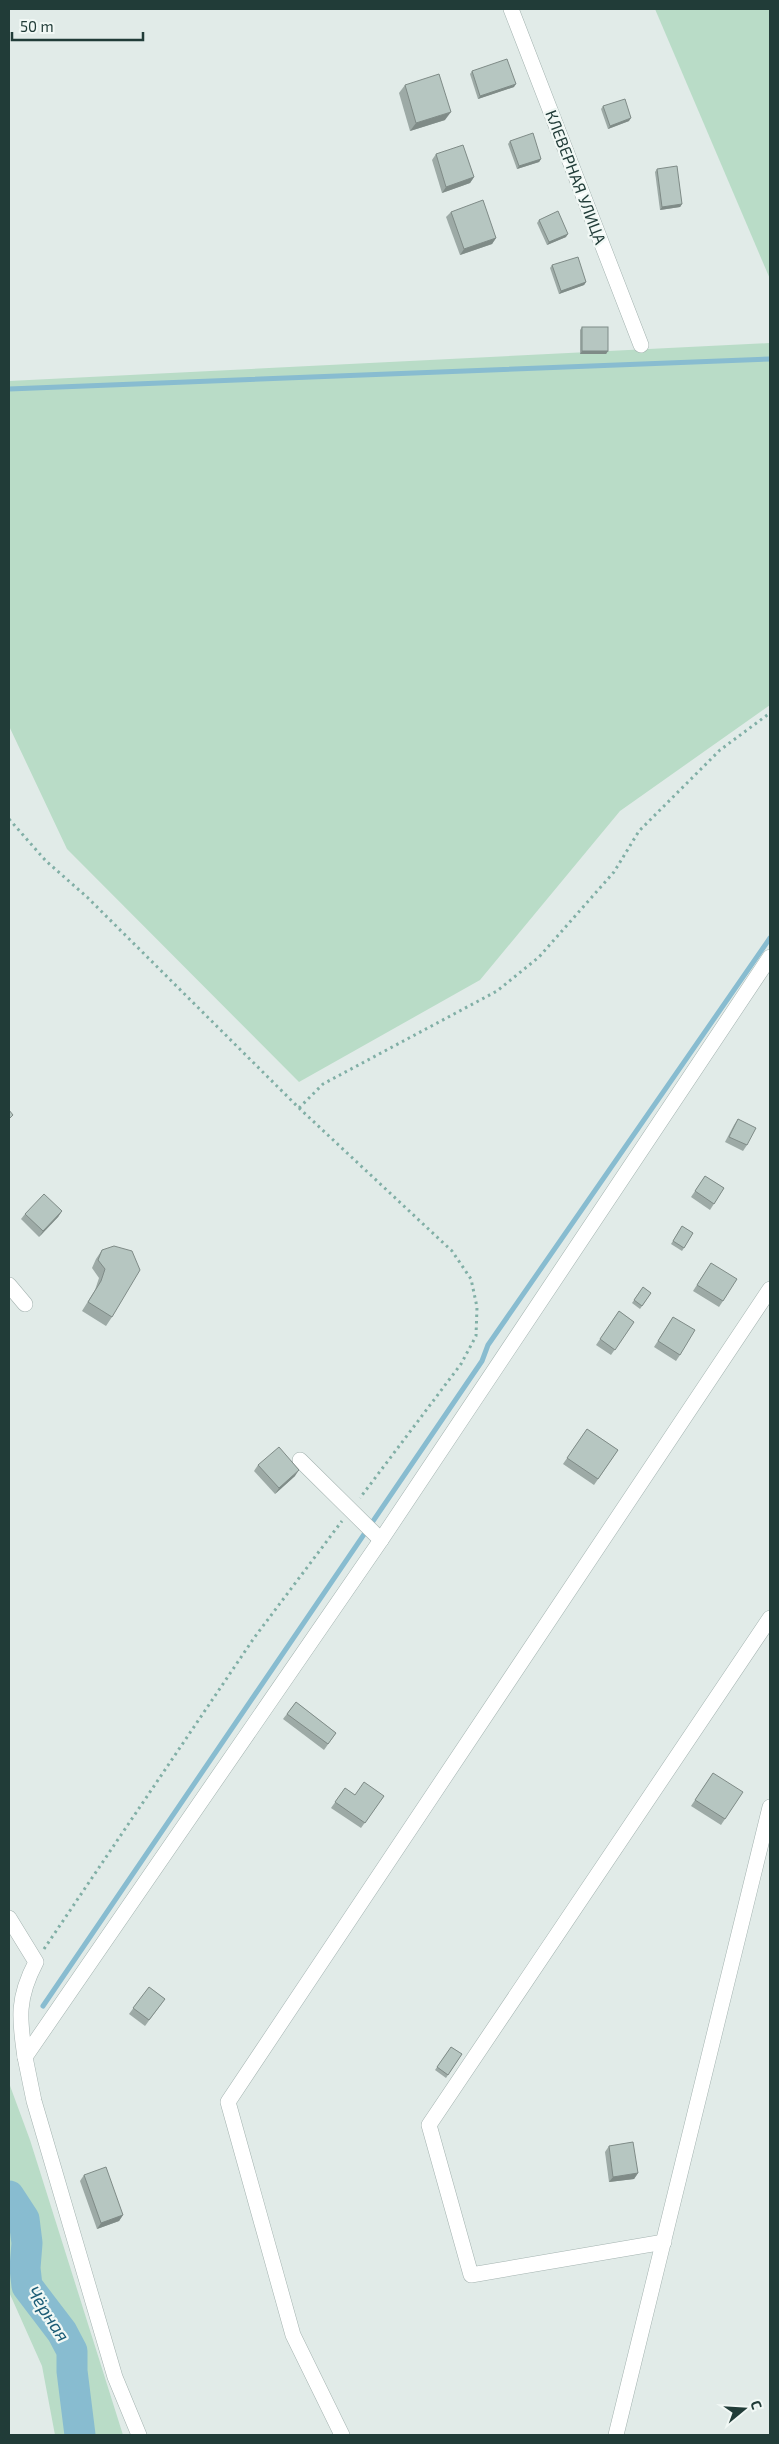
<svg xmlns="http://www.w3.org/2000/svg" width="779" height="2444" viewBox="0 0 779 2444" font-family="'Exo 2',sans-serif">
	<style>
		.green { fill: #b9dcc7 }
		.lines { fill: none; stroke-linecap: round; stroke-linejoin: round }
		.stream { stroke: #88bcd0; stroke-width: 5 }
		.river { stroke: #88bcd0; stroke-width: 31 }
		.minor-casing { stroke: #a4b3b0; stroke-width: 16 }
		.path { stroke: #81afa6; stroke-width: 3; stroke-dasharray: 2.5 4; stroke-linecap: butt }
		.minor { stroke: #fff; stroke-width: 15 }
		.wall { fill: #9daaa6 }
		.shaded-wall { fill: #7f8b87 }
		.building { fill: #b6c6c1; stroke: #7f8b87 }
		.labels { text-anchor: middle; stroke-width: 4.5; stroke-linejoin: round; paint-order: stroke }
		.street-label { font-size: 16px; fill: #213c38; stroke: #f1f8f5 }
		.water-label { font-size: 18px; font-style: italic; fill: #1c5d77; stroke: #f1f8f5 }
	</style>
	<rect width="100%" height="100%" fill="#e1ebe8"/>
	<g class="green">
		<polygon points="655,9 770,9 770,279"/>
		<polygon points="770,343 770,705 620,811 480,980 299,1082 67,849 9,726 9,381"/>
		<polygon points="9,2083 30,2140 123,2435 55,2435 42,2366 9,2292"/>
	</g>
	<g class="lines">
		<g class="stream">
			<polyline points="9,389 770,359"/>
			<polyline points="43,2006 482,1361 488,1345 770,938"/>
		</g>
		<polyline class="river" points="9,2196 24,2219 27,2243 25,2268 27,2286 62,2332 72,2351 72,2371 80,2435"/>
		<g class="minor-casing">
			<g id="minor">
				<polyline points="511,9 641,345"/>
				<polyline points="9,1285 25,1304"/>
				<polyline points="300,1460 381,1540"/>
				<path d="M9 1918 36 1962C17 1998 19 2018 25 2057"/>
				<polyline points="664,2242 471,2275 429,2125 770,1618"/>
				<polyline points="139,2435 115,2377 34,2101 25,2057 381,1540 770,957"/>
				<polyline points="342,2435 293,2335 228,2102 770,1289"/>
				<polyline points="616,2435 770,1807"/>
			</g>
		</g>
		<g class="path">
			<polyline points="9,819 46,861 87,897 299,1108 452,1251 471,1279 477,1307 476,1336 461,1364 360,1498"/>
			<polyline points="299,1108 323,1084 497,991 539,957 614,872 639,831 720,750 770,713"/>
			<polyline points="44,1949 254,1638 342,1521"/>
		</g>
		<use href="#minor" class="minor"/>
	</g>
	<g class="wall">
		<polygon points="472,71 514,87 478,99 470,74"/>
		<polygon points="405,85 445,120 410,131 399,93"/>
		<polygon points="603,106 629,121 608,129 601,109"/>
		<polygon points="510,141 541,159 539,162 517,169 508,144"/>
		<polygon points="436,154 474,177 470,183 442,193 432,160"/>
		<polygon points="657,169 682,204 680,207 660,210 655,172"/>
		<polygon points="451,212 496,238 492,244 460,255 446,217"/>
		<polygon points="539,220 566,237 547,245 537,223"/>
		<polygon points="552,265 586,282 584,285 559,294 550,268"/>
		<polygon points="582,327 608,351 606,354 580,354 580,330"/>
		<polygon points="738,1119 747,1145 743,1151 725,1142 734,1125"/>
		<polygon points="705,1176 724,1188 710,1210 691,1197"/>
		<polygon points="62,1211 58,1217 39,1237 21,1219 25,1214"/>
		<polygon points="682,1226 693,1233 682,1251 671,1244"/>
		<polygon points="102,1250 112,1317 106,1326 82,1311 95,1290 99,1278 92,1268 96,1259"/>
		<polygon points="711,1263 723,1301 719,1307 693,1291"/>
		<polygon points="643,1287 651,1293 640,1309 632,1303"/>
		<polygon points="619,1311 634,1322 611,1355 596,1345"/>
		<polygon points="673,1317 680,1355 676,1361 654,1347"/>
		<polygon points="587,1429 618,1450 594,1485 563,1464"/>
		<polygon points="258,1465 295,1476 275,1494 254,1471"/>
		<polygon points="296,1702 336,1733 324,1750 283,1719"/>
		<polygon points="713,1773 725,1819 721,1825 691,1806"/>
		<polygon points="345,1788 355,1795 384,1796 361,1828 331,1808"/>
		<polygon points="149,1987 165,1999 145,2026 129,2014"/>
		<polygon points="451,2047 462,2054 446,2078 435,2070"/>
		<polygon points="609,2146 638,2173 634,2179 609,2182 605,2152"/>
		<polygon points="84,2175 123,2215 119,2221 97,2229 80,2181"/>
	</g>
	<g class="shaded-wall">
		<polygon points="516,84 514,87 478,99 480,96"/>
		<polygon points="451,112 445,120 410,131 416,123"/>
		<polygon points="631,118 629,121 608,129 610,126"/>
		<polygon points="541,159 539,162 517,169 519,166"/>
		<polygon points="474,177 470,183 442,193 446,187"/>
		<polygon points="682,204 680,207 660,210 662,207"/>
		<polygon points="568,234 566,237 547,245 549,242"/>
		<polygon points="496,238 492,244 460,255 464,249"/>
		<polygon points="586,282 584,285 559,294 561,291"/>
		<polygon points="582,351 608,351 606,354 580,354"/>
		<polygon points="62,1211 58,1217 39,1237 43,1231"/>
		<polygon points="299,1470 295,1476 275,1494 279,1488"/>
		<polygon points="638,2173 634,2179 609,2182 613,2177"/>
		<polygon points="123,2215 119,2221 97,2229 101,2223"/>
	</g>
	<g class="building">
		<polygon points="507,59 516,84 480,96 472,71"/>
		<polygon points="439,74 451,112 416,123 405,85"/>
		<polygon points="625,99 631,118 610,126 603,106"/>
		<polygon points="533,133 541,159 519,166 510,141"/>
		<polygon points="463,145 474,177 446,187 436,154"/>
		<polygon points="677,166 682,204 662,207 657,169"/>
		<polygon points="483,200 496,238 464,249 451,212"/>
		<polygon points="558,211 568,234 549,242 539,220"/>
		<polygon points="578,257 586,282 561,291 552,265"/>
		<rect x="582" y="327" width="26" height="24"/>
		<polygon points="9,1110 13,1115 9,1119"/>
		<polygon points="738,1119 756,1128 747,1145 729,1137"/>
		<polygon points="705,1176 724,1188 714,1204 695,1191"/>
		<polygon points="44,1194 62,1211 43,1231 25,1214"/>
		<polygon points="682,1226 693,1233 684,1248 673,1241"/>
		<polygon points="114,1246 132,1251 140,1270 112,1317 88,1302 101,1281 105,1269 98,1260 102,1250"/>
		<polygon points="711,1263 737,1279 723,1301 697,1285"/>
		<polygon points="643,1287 651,1293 642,1306 634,1300"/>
		<polygon points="619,1311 634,1322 615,1350 600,1339"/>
		<polygon points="673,1317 695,1330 680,1355 658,1341"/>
		<polygon points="587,1429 618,1450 598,1479 567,1458"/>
		<polygon points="279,1447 299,1470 279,1488 258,1465"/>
		<polygon points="296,1702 336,1733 328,1744 287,1714"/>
		<polygon points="713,1773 743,1792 725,1819 695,1800"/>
		<polygon points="364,1782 384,1796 365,1823 335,1802 345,1788 355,1795"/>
		<polygon points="149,1987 165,1999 149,2020 133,2008"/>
		<polygon points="451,2047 462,2054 448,2075 437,2067"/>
		<polygon points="633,2142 638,2173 613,2177 609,2146"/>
		<polygon points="106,2167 123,2215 101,2223 84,2175"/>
	</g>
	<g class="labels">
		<g class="street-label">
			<text transform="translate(576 177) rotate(69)" y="6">КЛЕВЕРНАЯ УЛИЦА</text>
		</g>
		<g class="water-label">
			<text transform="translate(48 2314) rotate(57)" y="6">Чёрная</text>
		</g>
	</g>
	<rect width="779" height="2444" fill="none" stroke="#213c38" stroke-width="20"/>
	<g transform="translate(744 2409) rotate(72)" stroke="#f1f8f5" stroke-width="4" paint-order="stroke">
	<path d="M0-4L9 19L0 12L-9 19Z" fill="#213c38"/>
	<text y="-8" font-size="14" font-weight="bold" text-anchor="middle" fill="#213c38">С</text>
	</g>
	<path d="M12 32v8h131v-8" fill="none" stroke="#213c38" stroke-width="2.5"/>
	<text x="20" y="32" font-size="15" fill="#213c38" stroke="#f1f8f5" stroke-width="4" paint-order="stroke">50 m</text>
</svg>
